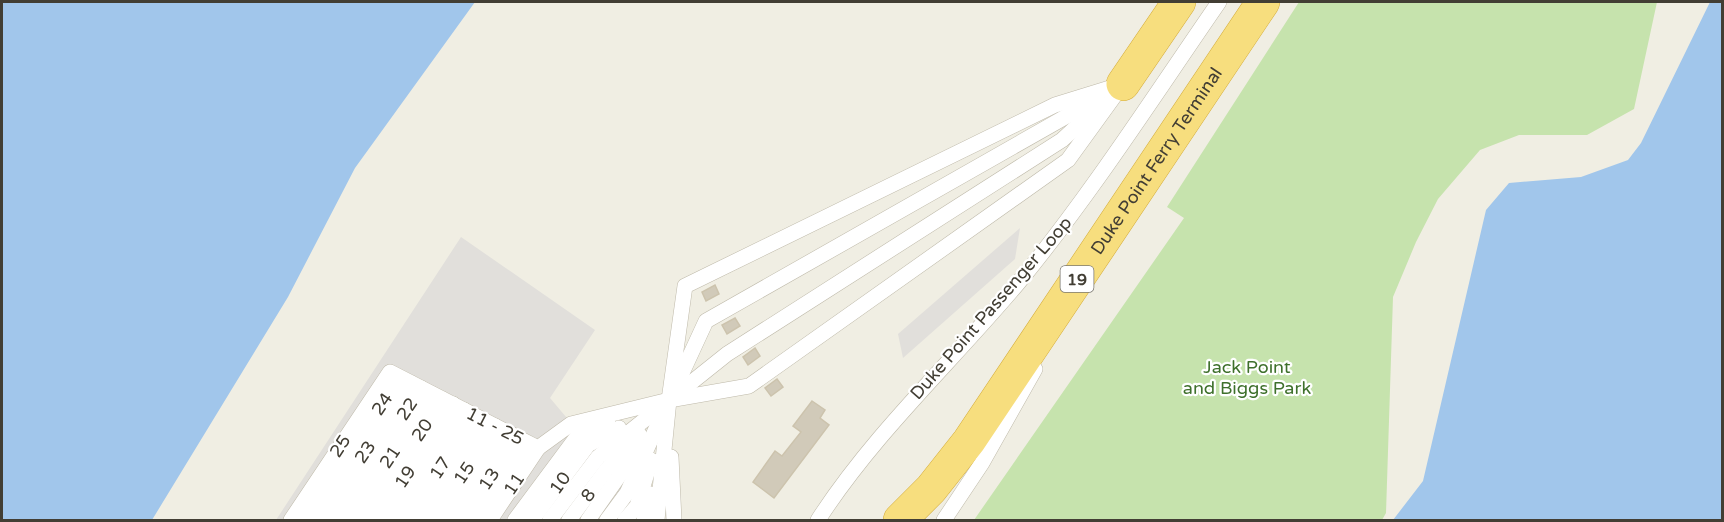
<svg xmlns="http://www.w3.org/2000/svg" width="1724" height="522" viewBox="0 0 1724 522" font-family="'Varela Round',sans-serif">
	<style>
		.green { fill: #c6e3ad }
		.parking { fill: #e1dfdb }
		.water { fill: #a1c6eb }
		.building { fill: #d1cab9; stroke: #ccc3ad; stroke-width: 1.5 }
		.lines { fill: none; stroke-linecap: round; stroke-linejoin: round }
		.service-casing { stroke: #beb9a9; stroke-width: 16 }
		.trunk-casing { stroke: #d4ab39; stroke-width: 34 }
		.service { stroke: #fff; stroke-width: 15 }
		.trunk { stroke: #f7de7e; stroke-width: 33 }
		.labels { text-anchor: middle; stroke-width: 4.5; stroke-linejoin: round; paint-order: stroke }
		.shield { fill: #fff; stroke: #7b7871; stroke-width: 1.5 }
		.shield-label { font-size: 16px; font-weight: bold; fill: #423e34 }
		.street-label { font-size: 18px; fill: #423e34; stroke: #fff }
		.park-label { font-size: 18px; fill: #3e702b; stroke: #fff }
	</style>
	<rect width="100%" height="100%" fill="#f0eee3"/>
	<polygon class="green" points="1299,2 1657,2 1634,109 1587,135 1519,135 1480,150 1438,199 1416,242 1393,297 1386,513 1382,520 974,520 1184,218 1167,207"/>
	<g class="parking">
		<polygon points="1020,228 1015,259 903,358 898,334"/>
		<polygon points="461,237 595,330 550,398 653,520 276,520"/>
	</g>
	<g class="water">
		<polygon points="2,2 475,2 355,168 288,297 152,520 2,520"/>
		<polygon points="1710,2 1722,2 1722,520 1393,520 1423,481 1486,210 1509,183 1581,177 1628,160 1641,143"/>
	</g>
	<g class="building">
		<polygon points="715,285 719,294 706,301 702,292"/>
		<polygon points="735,318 740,326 727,334 722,325"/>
		<polygon points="755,348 760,356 748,365 743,357"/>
		<polygon points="777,379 783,387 771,396 765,388"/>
		<polygon points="812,401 825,410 820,418 829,425 774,498 753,482 775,451 782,456 801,432 793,426"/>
	</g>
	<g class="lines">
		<g class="service-casing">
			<g id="service">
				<polyline points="676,386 706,321 1097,99"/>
				<polyline points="671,457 674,520"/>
				<polyline points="291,520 390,372 538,448 571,424 669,400 749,386 1068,160 1123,84"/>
				<polyline points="305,520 400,378"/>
				<polyline points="319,520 411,383"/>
				<polyline points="334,520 421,388"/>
				<polyline points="348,520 432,394"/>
				<polyline points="362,520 442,399"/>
				<polyline points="376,520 453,404"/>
				<polyline points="391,520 464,410"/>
				<polyline points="405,520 474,416"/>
				<polyline points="419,520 485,421"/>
				<polyline points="433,520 495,426"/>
				<polyline points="447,520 506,432"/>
				<polyline points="461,520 517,437"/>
				<polyline points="476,520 527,443"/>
				<polyline points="490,520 538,448"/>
				<polyline points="515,520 579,434 608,424"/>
				<polyline points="532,520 588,445 619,428"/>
				<polyline points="550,520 598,457 727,354 1062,140 1099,106"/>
				<polyline points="569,520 607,469 639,434"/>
				<polyline points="588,520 640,446"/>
				<polyline points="607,520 627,493 663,413"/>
				<polyline points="625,520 637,506 651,460"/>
				<polyline points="644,520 651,494"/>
				<polyline points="657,520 669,400 685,286 1055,105 1123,84"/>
				<path d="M818 520C875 432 952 362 1019 282 1092 193 1154 96 1219 2"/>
				<polyline points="944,520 982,463 1035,369"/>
			</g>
		</g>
		<g class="trunk-casing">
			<g id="trunk">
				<polyline points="1123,84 1179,2"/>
				<path id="s1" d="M900 520 931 489 969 441 1263 2"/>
			</g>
		</g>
		<use href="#service" class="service"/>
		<use href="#trunk" class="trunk"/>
	</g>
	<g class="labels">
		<rect class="shield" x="1060.5" y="266" width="33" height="26" rx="4.5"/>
		<g class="shield-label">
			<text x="1077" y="285">19</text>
		</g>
		<g class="street-label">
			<text dy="6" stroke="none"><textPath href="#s1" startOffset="442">Duke Point Ferry Terminal</textPath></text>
			<text transform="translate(991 308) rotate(-49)" y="6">Duke Point Passenger Loop</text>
			<text transform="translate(382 404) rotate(-56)" y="6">24</text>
			<text transform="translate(407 409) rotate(-56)" y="6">22</text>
			<text transform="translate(495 426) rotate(27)" y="6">11 - 25</text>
			<text transform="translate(422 430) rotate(-56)" y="6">20</text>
			<text transform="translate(340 446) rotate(-57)" y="6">25</text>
			<text transform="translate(365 452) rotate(-56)" y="6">23</text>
			<text transform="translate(390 457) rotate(-56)" y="6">21</text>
			<text transform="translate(440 468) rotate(-56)" y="6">17</text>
			<text transform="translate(464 473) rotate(-56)" y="6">15</text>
			<text transform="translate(405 477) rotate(-56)" y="6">19</text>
			<text transform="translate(489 479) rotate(-56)" y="6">13</text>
			<text transform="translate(560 483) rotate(-54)" y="6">10</text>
			<text transform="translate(514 484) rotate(-56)" y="6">11</text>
			<text transform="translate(588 495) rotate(-53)" y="6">8</text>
		</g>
		<g class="park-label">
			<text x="1247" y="373">Jack Point<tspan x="1247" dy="21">and Biggs Park</tspan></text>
		</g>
	</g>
	<rect width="1724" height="522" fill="none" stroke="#423e34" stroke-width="6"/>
</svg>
